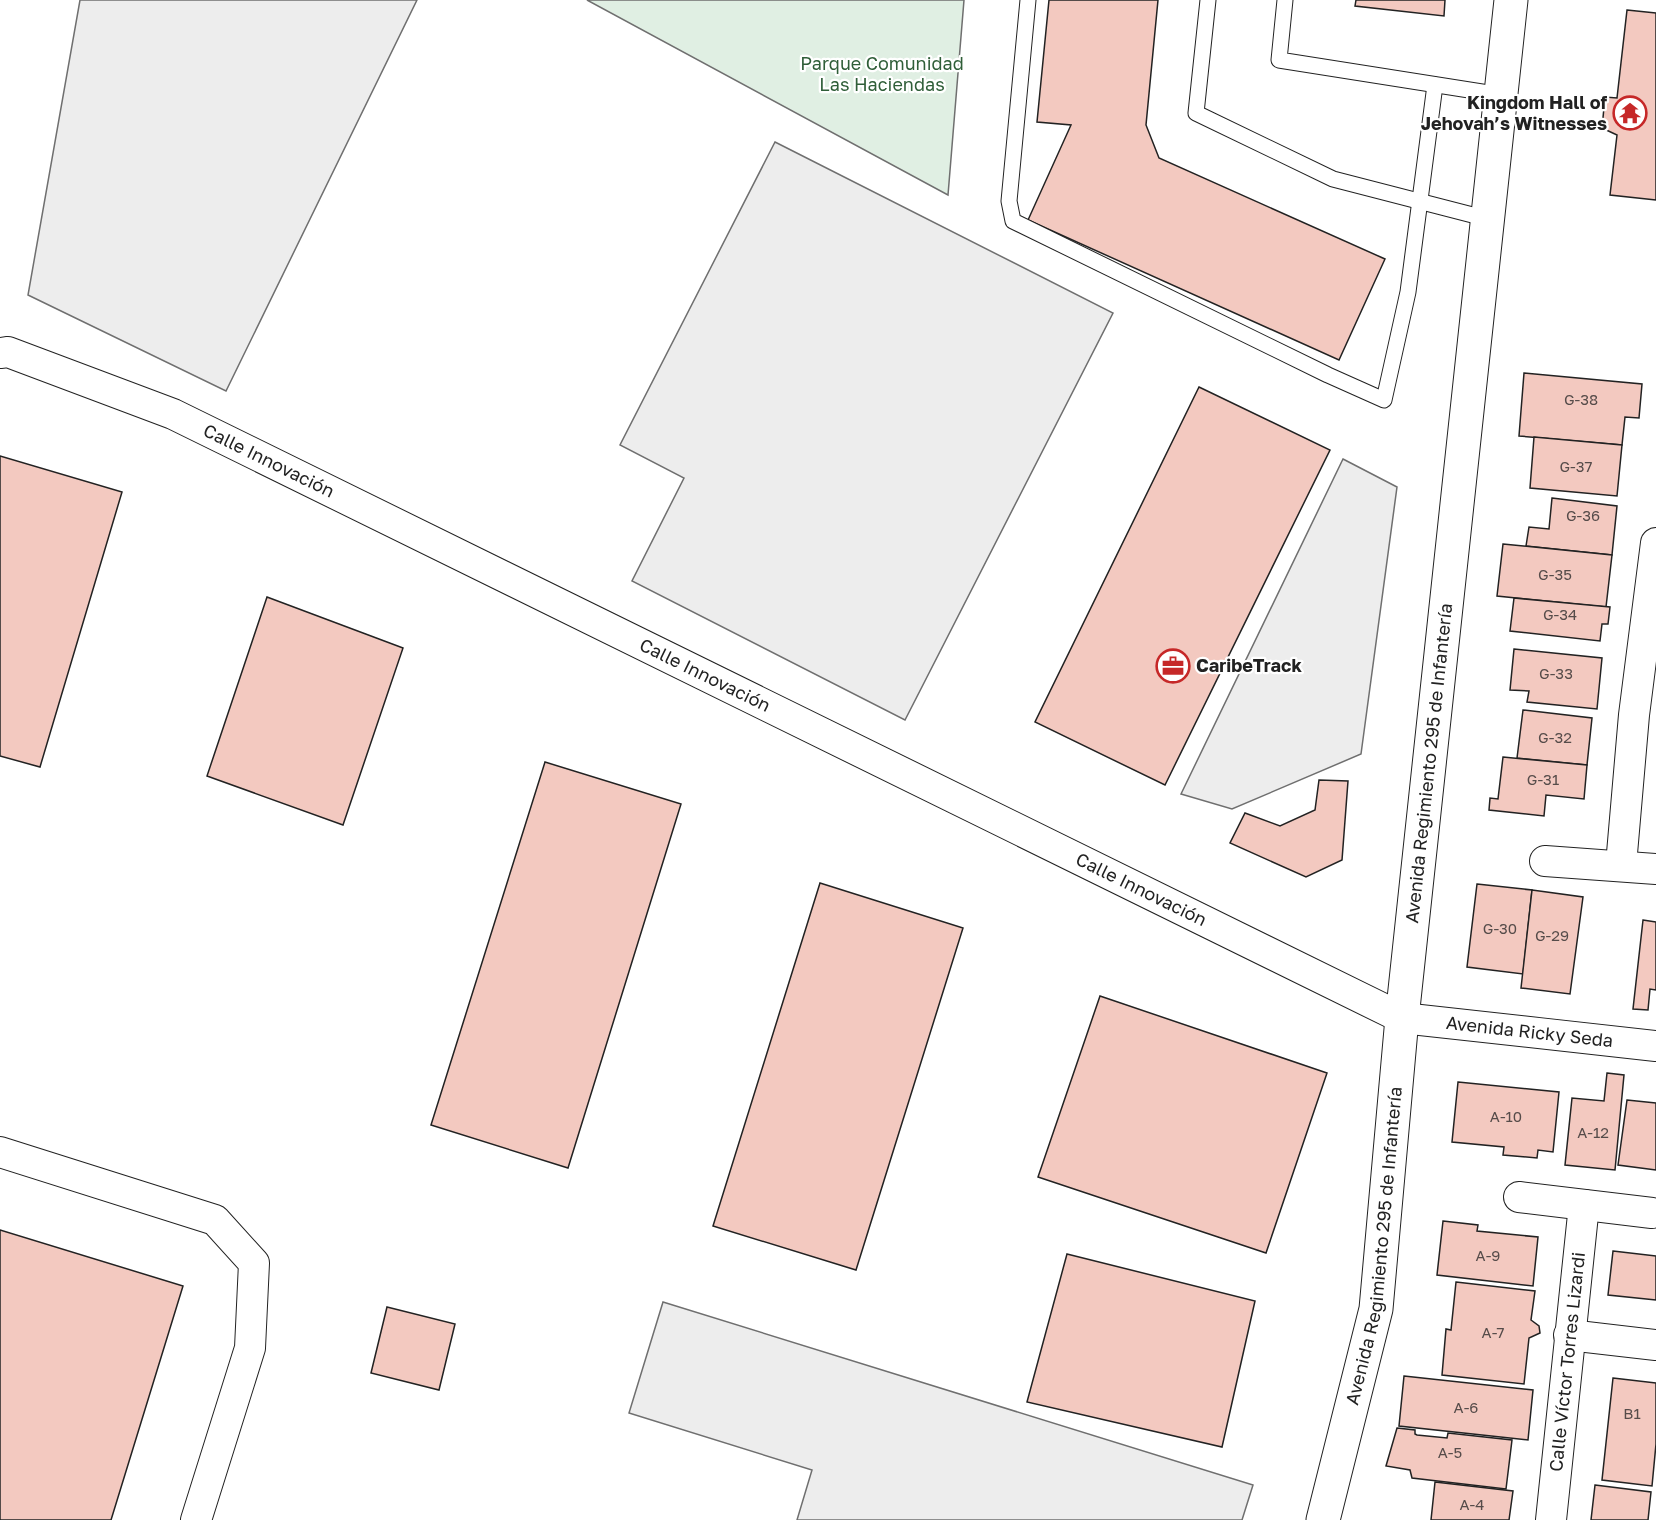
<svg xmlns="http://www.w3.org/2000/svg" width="1656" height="1520" viewBox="0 0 1656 1520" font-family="'Golos Text',sans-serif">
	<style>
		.green { fill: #e0efe3; stroke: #6f6f6f; stroke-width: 1.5 }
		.parking { fill: #ededed; stroke: #6f6f6f; stroke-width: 1.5 }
		.building { fill: #f3c9c0; stroke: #222; stroke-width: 1.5 }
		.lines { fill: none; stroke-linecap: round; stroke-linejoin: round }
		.lane-casing { stroke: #222; stroke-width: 17 }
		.street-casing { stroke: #222; stroke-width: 32 }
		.primary-casing { stroke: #222; stroke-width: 35 }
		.lane { stroke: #fff; stroke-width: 15 }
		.street { stroke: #fff; stroke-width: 30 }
		.primary { stroke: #fff; stroke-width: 33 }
		.labels { text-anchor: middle; stroke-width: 4.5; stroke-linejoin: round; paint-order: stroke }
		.number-label { font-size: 15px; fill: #564c4a }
		.park-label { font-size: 18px; fill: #2f5e38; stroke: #fff }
		.poi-label { font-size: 18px; font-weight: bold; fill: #222; stroke: #fff; text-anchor: end }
		.street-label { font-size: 18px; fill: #222; stroke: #fff }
	</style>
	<rect width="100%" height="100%" fill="#fff"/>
	<polygon class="green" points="587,0 964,0 948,195"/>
	<g class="parking">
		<polygon points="80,0 417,0 226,391 28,295"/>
		<polygon points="775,142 1113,313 905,720 632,581 684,478 620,445"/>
		<polygon points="1343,459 1397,487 1361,754 1232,809 1181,794"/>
		<polygon points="663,1302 1253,1485 1242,1520 797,1520 812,1470 629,1413"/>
	</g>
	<g class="building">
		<polygon points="1049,0 1158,0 1146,125 1159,158 1385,259 1339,360 1028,220 1071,125 1037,122"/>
		<polygon points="1356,0 1445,0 1444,16 1355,6"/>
		<polygon points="1627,10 1656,13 1656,200 1610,195 1617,135 1602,128 1605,97 1617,98"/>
		<polygon points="1524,373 1642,384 1639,418 1625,417 1622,445 1519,436"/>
		<polygon points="1199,387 1330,450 1165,785 1035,722"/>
		<polygon points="1534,437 1622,445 1617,496 1530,488"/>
		<polygon points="0,456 122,492 40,767 0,756"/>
		<polygon points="1552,498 1617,506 1612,555 1526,546 1529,527 1549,529"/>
		<polygon points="1503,544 1612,555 1606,607 1497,596"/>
		<polygon points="267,597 403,648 343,825 207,776"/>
		<polygon points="1514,598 1610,607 1608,624 1602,624 1600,641 1510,631"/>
		<polygon points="1514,649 1602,658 1597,709 1527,702 1529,691 1510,690"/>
		<polygon points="1523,710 1592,718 1587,765 1517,758"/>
		<polygon points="1503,757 1587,765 1584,799 1546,795 1544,816 1489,810 1490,798 1498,799"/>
		<polygon points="545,762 681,804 568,1168 431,1125"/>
		<polygon points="1319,780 1348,781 1342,860 1306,877 1230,843 1245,813 1280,826 1315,810"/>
		<polygon points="820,883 963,928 856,1270 713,1226"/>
		<polygon points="1477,884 1532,890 1523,974 1467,967"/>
		<polygon points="1532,890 1583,897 1570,994 1521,988"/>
		<polygon points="1643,920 1656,922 1656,990 1650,989 1648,1010 1633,1009"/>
		<polygon points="1100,996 1327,1073 1266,1253 1038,1177"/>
		<polygon points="1607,1073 1624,1075 1615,1170 1565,1165 1572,1098 1604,1101"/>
		<polygon points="1458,1082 1559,1092 1553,1152 1538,1150 1537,1158 1503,1155 1504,1147 1452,1142"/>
		<polygon points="1627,1100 1656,1103 1656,1170 1618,1165"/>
		<polygon points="1443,1221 1478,1225 1477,1231 1538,1237 1533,1286 1437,1275"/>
		<polygon points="0,1230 183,1286 111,1520 0,1520"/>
		<polygon points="1613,1251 1656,1256 1656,1300 1608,1295"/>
		<polygon points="1067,1254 1255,1301 1222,1447 1027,1402"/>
		<polygon points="1456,1282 1535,1291 1531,1320 1539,1326 1540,1333 1529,1338 1524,1384 1442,1375 1446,1329 1451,1330"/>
		<polygon points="387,1307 455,1324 439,1390 371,1373"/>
		<polygon points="1404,1376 1533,1390 1528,1440 1399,1426"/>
		<polygon points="1613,1378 1656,1383 1656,1444 1652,1486 1602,1480"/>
		<polygon points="1397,1428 1415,1430 1415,1434 1417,1435 1447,1438 1448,1433 1512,1440 1506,1489 1412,1478 1410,1470 1386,1466"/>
		<polygon points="1435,1482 1513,1491 1509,1520 1431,1520"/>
		<polygon points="1595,1485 1651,1492 1648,1520 1591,1520"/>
	</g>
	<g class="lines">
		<g class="lane-casing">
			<g id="lane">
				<polyline points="1028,0 1009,201 1013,221 1328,375 1384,400 1408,292 1435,85"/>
				<polyline points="1208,0 1196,113 1333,179 1488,219"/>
				<polyline points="1285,0 1279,60 1501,95"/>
			</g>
		</g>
		<g class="street-casing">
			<g id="street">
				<path id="s1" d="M0 353 8 352 173 414 1402 1018 1656 1046"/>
				<polyline points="1545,861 1656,869"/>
				<polyline points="1621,865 1634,715 1656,543"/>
				<polyline points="0,1152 215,1220 254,1263 250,1348 196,1520"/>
				<polyline points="1519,1197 1652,1213"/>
				<polyline points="1569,1335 1656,1345"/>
				<path id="s2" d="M1551 1520 1584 1205"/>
			</g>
		</g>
		<g class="primary-casing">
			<g id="primary">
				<path id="s3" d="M1323 1520 1376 1309 1402 1018 1511 0"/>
			</g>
		</g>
		<use href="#lane" class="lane"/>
		<use href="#street" class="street"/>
		<use href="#primary" class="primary"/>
	</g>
	<defs>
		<g id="temple-ring" transform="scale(1.725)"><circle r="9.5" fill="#fff" stroke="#c62828" stroke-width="1.5"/><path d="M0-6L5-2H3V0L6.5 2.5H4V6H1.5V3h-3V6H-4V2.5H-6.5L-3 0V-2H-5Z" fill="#c62828"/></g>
		<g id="office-ring" transform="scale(1.725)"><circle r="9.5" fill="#fff" stroke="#c62828" stroke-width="1.5"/><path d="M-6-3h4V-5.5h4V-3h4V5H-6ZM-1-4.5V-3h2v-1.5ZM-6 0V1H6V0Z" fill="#c62828"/></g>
	</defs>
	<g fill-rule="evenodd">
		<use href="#temple-ring" x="1630" y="113"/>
		<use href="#office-ring" x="1173" y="666"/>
	</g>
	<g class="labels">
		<g class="number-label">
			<text x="1581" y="405">G-38</text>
			<text x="1576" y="472">G-37</text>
			<text x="1583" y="521">G-36</text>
			<text x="1555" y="580">G-35</text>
			<text x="1560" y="620">G-34</text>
			<text x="1556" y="679">G-33</text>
			<text x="1555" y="743">G-32</text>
			<text x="1543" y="785">G-31</text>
			<text x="1500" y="934">G-30</text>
			<text x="1552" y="941">G-29</text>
			<text x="1506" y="1122">A-10</text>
			<text x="1593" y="1138">A-12</text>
			<text x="1488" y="1261">A-9</text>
			<text x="1493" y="1338">A-7</text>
			<text x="1466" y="1413">A-6</text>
			<text x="1632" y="1419">B1</text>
			<text x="1450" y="1458">A-5</text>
			<text x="1472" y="1510">A-4</text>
		</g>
		<g class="park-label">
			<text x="882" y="70">Parque Comunidad<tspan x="882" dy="21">Las Haciendas</tspan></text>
		</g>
		<g class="poi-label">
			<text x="1607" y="109">Kingdom Hall of<tspan x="1607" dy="21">Jehovah’s Witnesses</tspan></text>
			<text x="1196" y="672" text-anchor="start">CaribeTrack</text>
		</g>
		<g class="street-label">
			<text dy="6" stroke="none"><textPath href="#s1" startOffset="291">Calle Innovación</textPath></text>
			<text dy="6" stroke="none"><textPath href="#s1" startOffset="777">Calle Innovación</textPath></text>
			<text dy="6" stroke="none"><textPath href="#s3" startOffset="766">Avenida Regimiento 295 de Infantería</textPath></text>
			<text dy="6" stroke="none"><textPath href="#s1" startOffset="1263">Calle Innovación</textPath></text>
			<text dy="6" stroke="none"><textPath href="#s1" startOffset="1682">Avenida Ricky Seda</textPath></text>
			<text dy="6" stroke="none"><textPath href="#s3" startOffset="280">Avenida Regimiento 295 de Infantería</textPath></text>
			<text dy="6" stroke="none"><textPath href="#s2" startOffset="159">Calle Víctor Torres Lizardi</textPath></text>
		</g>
	</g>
</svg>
